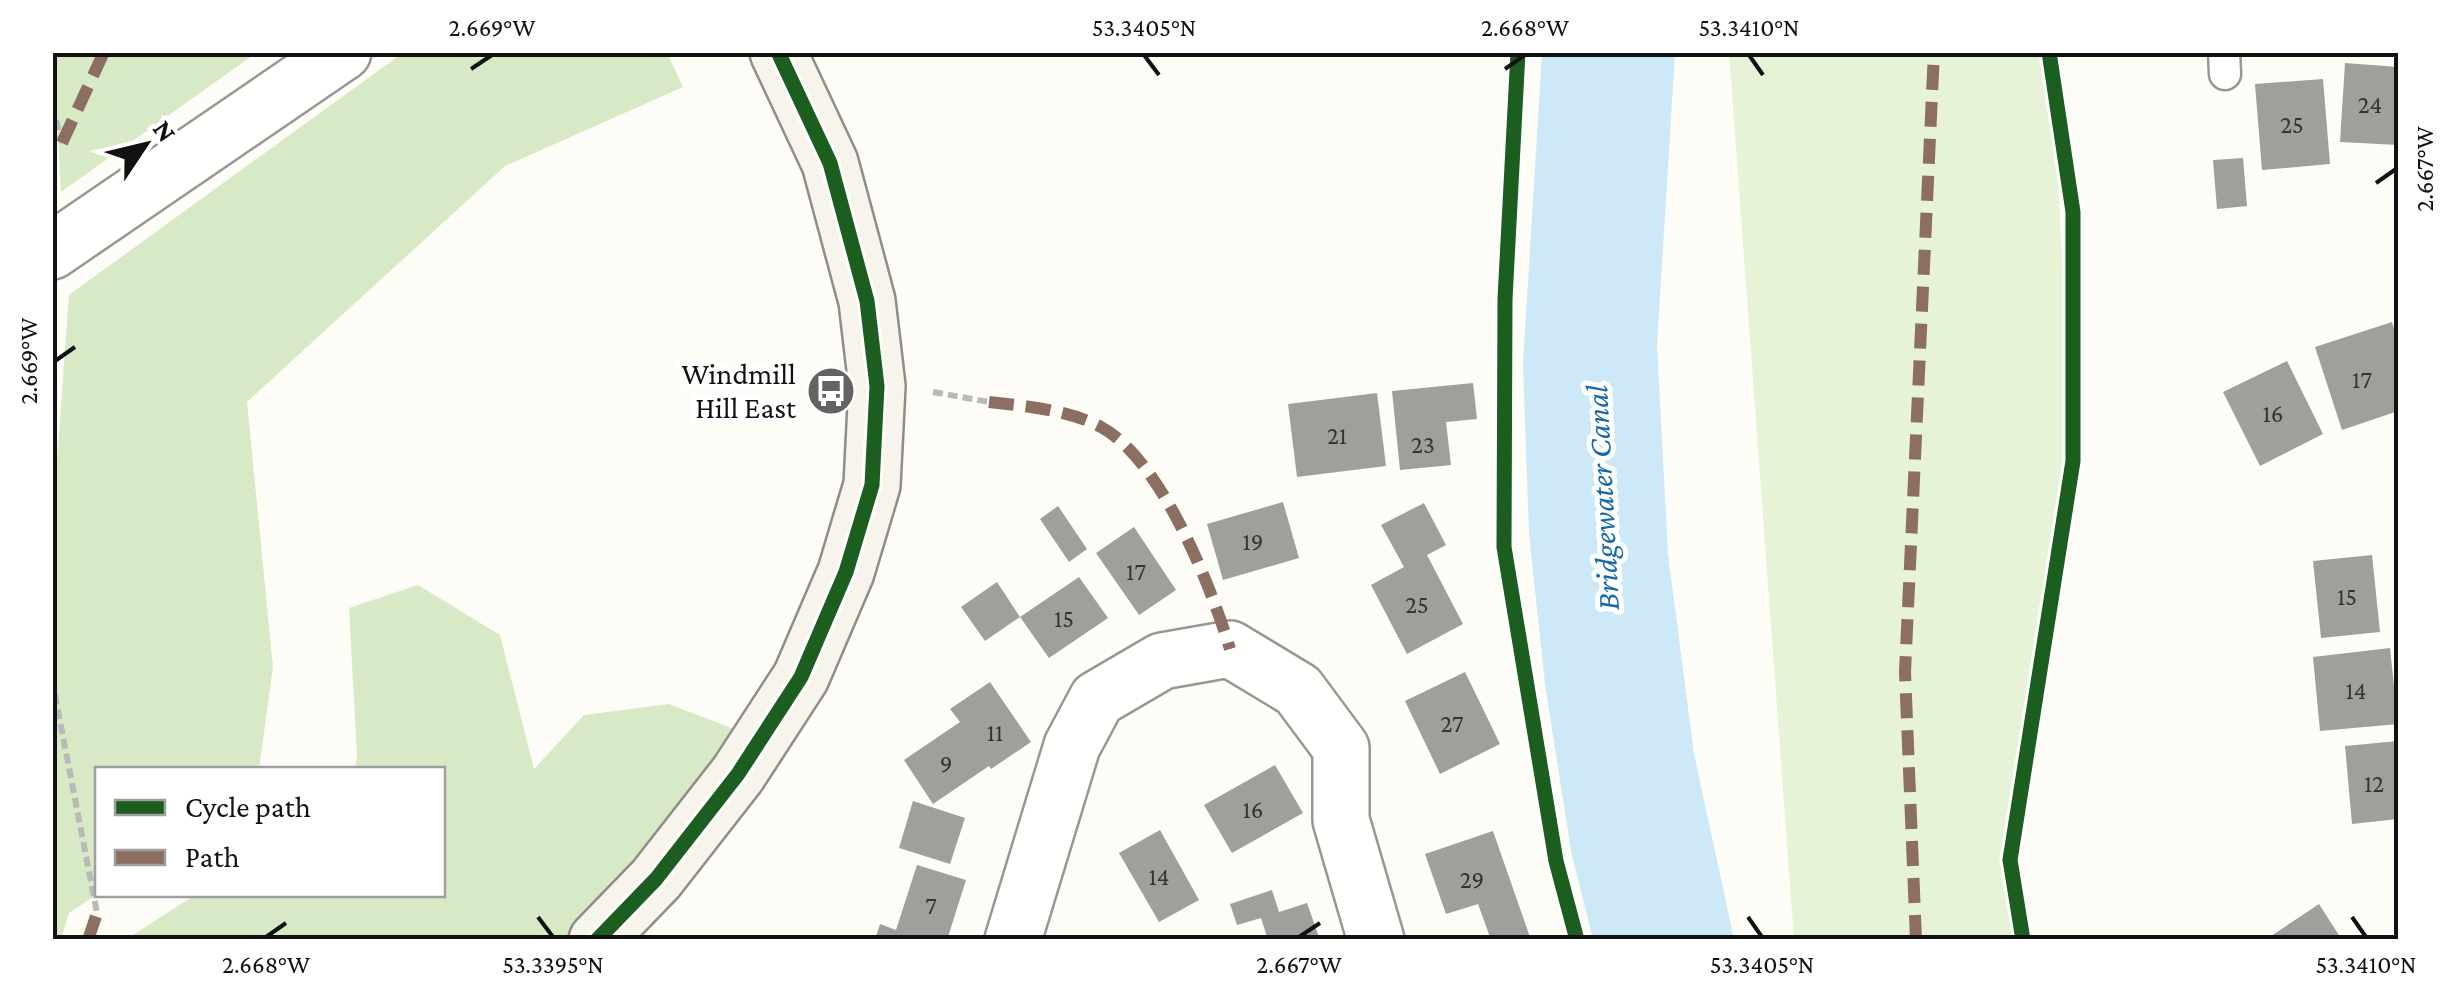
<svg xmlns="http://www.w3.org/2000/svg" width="2451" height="992" viewBox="0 0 2451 992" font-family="'Crimson Pro',serif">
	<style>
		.green { fill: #e7f3d7 }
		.forest { fill: #d8eac5 }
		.water { fill: #cde8f7 }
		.building { fill: #a19f9c }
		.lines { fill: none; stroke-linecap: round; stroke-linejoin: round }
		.lane-casing { stroke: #979795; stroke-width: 35 }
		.street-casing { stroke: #979795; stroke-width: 60 }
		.secondary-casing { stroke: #8e8d8b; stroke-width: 60 }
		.path { stroke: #b9b9b8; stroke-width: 6; stroke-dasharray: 10 5; stroke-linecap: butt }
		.lane { stroke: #fffffe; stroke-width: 30 }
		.street { stroke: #fffffe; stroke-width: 55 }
		.secondary { stroke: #f6f4eb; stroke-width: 55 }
		.quiet { stroke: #8d6e63; stroke-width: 12; stroke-dasharray: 25 12; stroke-linecap: butt }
		.cycleway-casing { stroke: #fff; stroke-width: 21 }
		.cycleway { stroke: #1b5e20; stroke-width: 15 }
		.ticks { fill: none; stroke: #111; stroke-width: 4 }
		.labels { text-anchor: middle; stroke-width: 10; stroke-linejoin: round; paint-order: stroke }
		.number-label { font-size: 25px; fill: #353434 }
		.poi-label { font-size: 30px; fill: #111; stroke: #fff; text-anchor: end }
		.water-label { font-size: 32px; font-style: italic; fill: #1768a6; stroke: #fff }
		.neatline { fill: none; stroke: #111; stroke-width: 4 }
		.ticks-label { font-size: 25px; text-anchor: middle; fill: #111 }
	</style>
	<rect width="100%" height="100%" fill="#fdfcf7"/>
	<polygon class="green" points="1729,53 2051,53 2073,461 2010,860 2025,939 1794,939"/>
	<g class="forest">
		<polygon points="53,52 256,52 256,53 61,192"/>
		<polygon points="404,52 667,53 683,87 505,166 247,402 273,667 259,769 98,770 98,894 69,913 61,939 53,939 52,531 69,295"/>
		<polygon points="418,585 500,635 534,769 584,715 669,704 739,731 613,892 567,939 125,940 195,895 442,894 442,770 355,769 357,756 349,608"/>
	</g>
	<polygon class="water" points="1542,53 1675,53 1657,345 1668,554 1694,754 1734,939 1593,939 1571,851 1545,684 1529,534 1523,364"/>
	<g class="building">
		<polygon points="2345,63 2398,67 2398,145 2340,142"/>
		<polygon points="2323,79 2330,164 2262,170 2255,84"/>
		<polygon points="2243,158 2247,206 2217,209 2213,160"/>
		<polygon points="2392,322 2398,342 2398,411 2342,430 2315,347"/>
		<polygon points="2287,361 2323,434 2260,466 2223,392"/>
		<polygon points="1473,383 1477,419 1446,422 1451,465 1400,470 1392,391"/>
		<polygon points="1377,393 1386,466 1297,477 1288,404"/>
		<polygon points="1283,502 1299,558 1223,580 1207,524"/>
		<polygon points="1424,503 1446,545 1427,555 1463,624 1407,654 1371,585 1404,567 1381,525"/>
		<polygon points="1058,506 1087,549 1069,562 1040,519"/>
		<polygon points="1134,527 1176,590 1139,615 1096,553"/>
		<polygon points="2372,555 2380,632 2321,638 2313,561"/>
		<polygon points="1079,577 1108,618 1049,658 1020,617"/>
		<polygon points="997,582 1020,617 985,641 961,607"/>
		<polygon points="2390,648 2398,724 2320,731 2313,657"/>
		<polygon points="1465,672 1500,744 1440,774 1405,701"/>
		<polygon points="990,682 1031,742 991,769 989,766 933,804 904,760 960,722 950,709"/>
		<polygon points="2398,741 2398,819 2352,824 2345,746"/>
		<polygon points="1275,765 1303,813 1232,853 1204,805"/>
		<polygon points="913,801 965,818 950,864 899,848"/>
		<polygon points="1160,830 1199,900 1159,922 1119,853"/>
		<polygon points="1493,831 1531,940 1491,940 1478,904 1446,914 1425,854"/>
		<polygon points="917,865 966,880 947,940 875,940 880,924 896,930"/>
		<polygon points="1272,890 1279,912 1307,903 1320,940 1268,940 1261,918 1237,925 1230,904"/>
		<polygon points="2319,904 2342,940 2265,940"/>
	</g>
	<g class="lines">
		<g class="lane-casing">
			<polyline id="lane" points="2224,52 2225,74"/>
		</g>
		<g class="street-casing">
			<g id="street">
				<polyline points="52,251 343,52"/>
				<polyline points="1013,940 1072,746 1097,699 1162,661 1230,649 1298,690 1341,748 1341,820 1376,940"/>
			</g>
		</g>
		<g class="secondary-casing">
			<polyline id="secondary" points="597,940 656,879 738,774 801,677 846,572 872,485 877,386 867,301 830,163 778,52"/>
		</g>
		<g class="path">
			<polyline points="52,106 62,143"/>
			<polyline points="933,392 989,402"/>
			<polyline points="52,680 97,913"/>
		</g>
		<use href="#lane" class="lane"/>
		<use href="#street" class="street"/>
		<use href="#secondary" class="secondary"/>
		<g class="quiet">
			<polyline points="62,143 104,52"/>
			<path d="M989 402C1025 406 1069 410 1101 427 1161 459 1211 586 1230 649"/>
			<polyline points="88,940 97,913"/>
			<polyline points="1916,940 1905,672 1934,52"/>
		</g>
		<g class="cycleway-casing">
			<g id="cycleway">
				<polyline points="1518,52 1505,299 1504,547 1556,861 1577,940"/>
				<polyline points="597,940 656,879 738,774 801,677 846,572 872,485 877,386 867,301 830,163 778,52"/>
				<polyline points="2023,940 2010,860 2073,461 2073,212 2049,52"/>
			</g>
		</g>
		<use href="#cycleway" class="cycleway"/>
	</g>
	<path class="ticks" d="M1144 55 1159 75M1749 55 1763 75M471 69 492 55M1505 69 1525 55M2376 183 2396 169M55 361 75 347M538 917 553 937M1748 917 1762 937M2352 917 2366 937M266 937 286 923M1299 937 1320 923"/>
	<defs>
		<g id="bus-disc" transform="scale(2.5)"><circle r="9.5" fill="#646362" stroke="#fff"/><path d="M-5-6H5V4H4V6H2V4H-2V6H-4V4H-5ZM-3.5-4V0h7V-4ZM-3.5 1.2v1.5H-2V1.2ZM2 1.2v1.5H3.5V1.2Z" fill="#fff"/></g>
	</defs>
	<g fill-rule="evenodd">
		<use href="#bus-disc" x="831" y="391"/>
	</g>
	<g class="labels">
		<g class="number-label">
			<text x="2370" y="113">24</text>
			<text x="2292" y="133">25</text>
			<text x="2362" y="388">17</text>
			<text x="2273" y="422">16</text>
			<text x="1337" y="444">21</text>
			<text x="1423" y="453">23</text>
			<text x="1253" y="550">19</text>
			<text x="1136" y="580">17</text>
			<text x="2347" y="605">15</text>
			<text x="1417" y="613">25</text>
			<text x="1064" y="627">15</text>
			<text x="2356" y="699">14</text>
			<text x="1452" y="732">27</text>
			<text x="995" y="741">11</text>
			<text x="946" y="772">9</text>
			<text x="2374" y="792">12</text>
			<text x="1253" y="818">16</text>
			<text x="1159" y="885">14</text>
			<text x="1472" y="888">29</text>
			<text x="931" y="914">7</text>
		</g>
		<g class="poi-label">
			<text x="796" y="384">Windmill<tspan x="796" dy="34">Hill East</tspan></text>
		</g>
		<g class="water-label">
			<text transform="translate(1602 498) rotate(-93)" y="11">Bridgewater Canal</text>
		</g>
	</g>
	<rect width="2451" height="992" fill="none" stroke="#ffffff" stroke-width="110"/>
	<rect x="95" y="767" width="350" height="130" fill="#ffffff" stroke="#a0a0a0" stroke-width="2.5"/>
	<rect x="115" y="800" width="50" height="15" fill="#1b5e20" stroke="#a0a0a0" stroke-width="2.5"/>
	<text x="185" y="817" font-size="30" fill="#111111">Cycle path</text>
	<rect x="115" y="850" width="50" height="15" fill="#8d6e63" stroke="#a0a0a0" stroke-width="2.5"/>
	<text x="185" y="867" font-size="30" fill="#111111">Path</text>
	<g transform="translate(145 145) rotate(55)" stroke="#ffffff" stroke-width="8" paint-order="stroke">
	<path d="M0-8L18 38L0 25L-18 38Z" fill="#111111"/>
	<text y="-15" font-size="28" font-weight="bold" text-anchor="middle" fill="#111111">N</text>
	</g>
	<rect x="55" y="55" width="2341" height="882" class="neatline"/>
	<g class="ticks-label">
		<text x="492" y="36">2.669°W</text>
		<text x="1144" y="36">53.3405°N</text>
		<text x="1525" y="36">2.668°W</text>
		<text x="1749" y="36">53.3410°N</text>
		<text transform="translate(2424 169) rotate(-90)" y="9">2.667°W</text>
		<text transform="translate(28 361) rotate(-90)" y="9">2.669°W</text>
		<text x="266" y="973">2.668°W</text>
		<text x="553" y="973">53.3395°N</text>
		<text x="1299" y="973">2.667°W</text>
		<text x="1762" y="973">53.3405°N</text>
		<text x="2366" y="973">53.3410°N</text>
	</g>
</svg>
